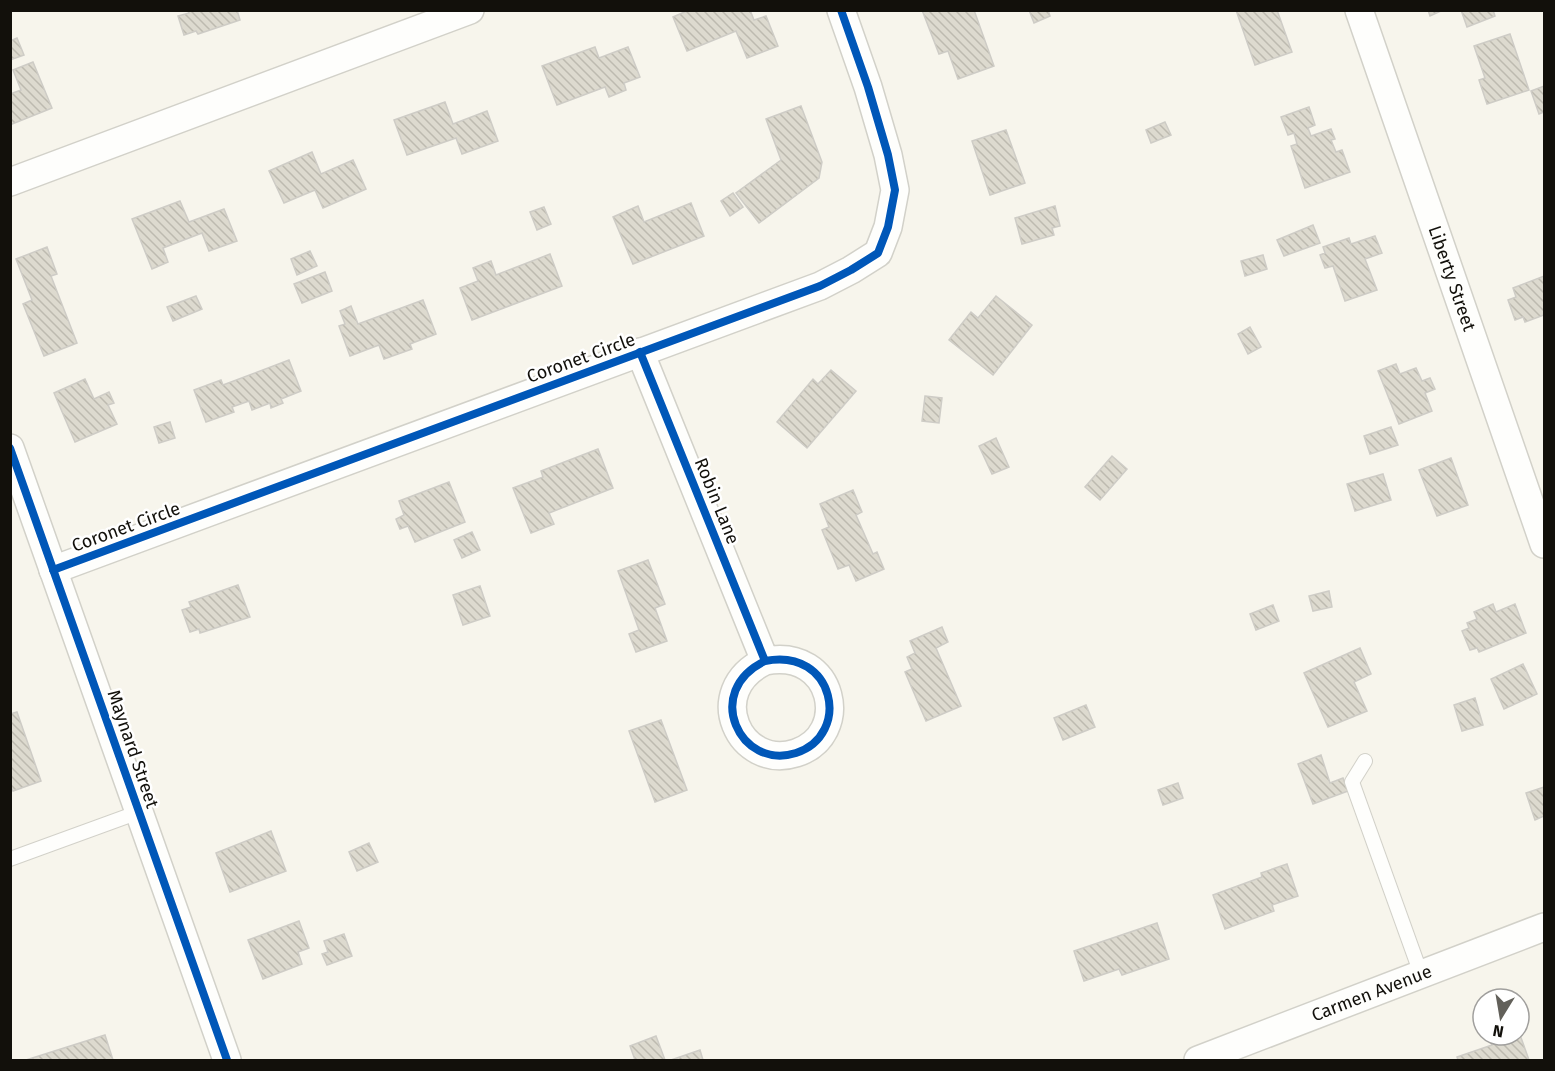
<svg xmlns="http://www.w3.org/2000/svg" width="1555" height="1071" viewBox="0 0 1555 1071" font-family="'Fira Sans',sans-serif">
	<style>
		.building { fill: url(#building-back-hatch); stroke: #ceccc6; stroke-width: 1.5 }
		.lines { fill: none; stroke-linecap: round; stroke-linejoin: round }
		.service-casing { stroke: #d2d1c9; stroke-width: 16 }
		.minor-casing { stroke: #d2d1c9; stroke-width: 30 }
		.service { stroke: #fefefc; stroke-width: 14 }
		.minor { stroke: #fefefc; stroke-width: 27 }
		.cycleway-casing { stroke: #fff; stroke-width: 11 }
		.cycleway { stroke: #0057b8; stroke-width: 8 }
		.labels { text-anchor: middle; stroke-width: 5; stroke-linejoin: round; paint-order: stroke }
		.street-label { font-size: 18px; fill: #12100b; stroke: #fff }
	</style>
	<defs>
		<pattern id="building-back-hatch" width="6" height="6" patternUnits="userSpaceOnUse" patternTransform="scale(1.5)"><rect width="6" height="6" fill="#dddacf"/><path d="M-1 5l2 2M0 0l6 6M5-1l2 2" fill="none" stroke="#bdbab0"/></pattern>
	</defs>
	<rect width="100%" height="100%" fill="#f7f5ec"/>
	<g class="building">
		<polygon points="188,10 237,10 240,20 198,34 196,31 184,35 178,16 189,13"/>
		<polygon points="689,10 750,10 754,20 766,16 778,46 747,58 736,31 687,51 673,17"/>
		<polygon points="922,10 974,10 994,66 958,79 948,51 939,54"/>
		<polygon points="1029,10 1048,10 1050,16 1034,23"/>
		<polygon points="1236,10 1277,10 1292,52 1255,65"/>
		<polygon points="1428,10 1443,10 1430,16"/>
		<polygon points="1461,10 1493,10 1495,16 1467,27"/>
		<polygon points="1510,34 1529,90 1487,104 1479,80 1485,78 1474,46"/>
		<polygon points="17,38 24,55 10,60 10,41"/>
		<polygon points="595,47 599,58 628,47 640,77 624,83 626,90 609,97 605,87 557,105 542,66"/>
		<polygon points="33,62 52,108 10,125 10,94 21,90 13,70"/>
		<polygon points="1544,86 1544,112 1539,114 1531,91"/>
		<polygon points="445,102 453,124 487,111 498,141 462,154 456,138 407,155 394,120"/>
		<polygon points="801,106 822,162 819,178 759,223 736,193 781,160 766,119"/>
		<polygon points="1309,107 1315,125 1308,128 1311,136 1331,129 1335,139 1331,140 1336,152 1342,150 1350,172 1305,188 1291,146 1297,144 1294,133 1288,135 1281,117"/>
		<polygon points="1165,122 1171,135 1151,143 1146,130"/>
		<polygon points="1006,130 1025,183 990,195 972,141"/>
		<polygon points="312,152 321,174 353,160 366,189 323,208 315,190 284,203 269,171"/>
		<polygon points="733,193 743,207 730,216 721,201"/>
		<polygon points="180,201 189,222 224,209 237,241 209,251 202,233 163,248 168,262 152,269 132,219"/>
		<polygon points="691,203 704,236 633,264 613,217 638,206 644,222"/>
		<polygon points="1055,206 1060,226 1052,228 1054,235 1022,244 1015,218"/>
		<polygon points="544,207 551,224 537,230 530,212"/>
		<polygon points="1313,225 1320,243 1284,256 1277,240"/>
		<polygon points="1375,236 1382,253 1365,259 1377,290 1345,301 1333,266 1325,268 1320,255 1325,253 1323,247 1349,238 1351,244"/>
		<polygon points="47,247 57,274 51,276 77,343 44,356 23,304 32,300 16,259"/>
		<polygon points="310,251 317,266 297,275 291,259"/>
		<polygon points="550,254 562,286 472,320 460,288 478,281 473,268 491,261 496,275"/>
		<polygon points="1263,255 1267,269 1245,276 1241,261"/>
		<polygon points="325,272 332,291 302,303 294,284"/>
		<polygon points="1544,276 1544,315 1525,322 1523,317 1515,320 1508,300 1516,297 1513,288"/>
		<polygon points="196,296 202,309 173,321 167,307"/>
		<polygon points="996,296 1032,325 993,375 949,340 971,312 978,318"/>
		<polygon points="423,300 436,334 410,344 412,349 384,359 379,345 350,356 339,326 345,324 340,311 351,306 358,324"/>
		<polygon points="1250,327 1261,347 1248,354 1238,334"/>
		<polygon points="289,360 301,391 281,399 283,403 271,408 270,403 252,410 249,401 232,407 234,412 206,422 194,390 221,380 223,385"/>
		<polygon points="1396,364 1400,374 1416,368 1422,381 1430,378 1435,389 1425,393 1432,411 1399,424 1378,371"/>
		<polygon points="831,370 856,391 807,448 777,422 813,379 818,384"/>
		<polygon points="85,379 94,399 109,392 114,403 108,405 117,424 75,442 54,393"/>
		<polygon points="925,396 942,398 939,423 922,421"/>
		<polygon points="170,422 175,438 159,443 154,427"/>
		<polygon points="1391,427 1398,445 1370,454 1364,436"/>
		<polygon points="996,438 1009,467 992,474 979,446"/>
		<polygon points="598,449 613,488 549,513 554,524 531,533 513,488 543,477 541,471"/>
		<polygon points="1112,456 1127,469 1100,500 1085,487"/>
		<polygon points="1451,458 1468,505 1437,516 1419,470"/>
		<polygon points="1383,474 1391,500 1355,511 1347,484"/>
		<polygon points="449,482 465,522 415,542 408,526 400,529 396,519 404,515 399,501"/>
		<polygon points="853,490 862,512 856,515 873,554 877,552 884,569 856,581 849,565 838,569 822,530 829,527 820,504"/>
		<polygon points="472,532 480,550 462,558 454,540"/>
		<polygon points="648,560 665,604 655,608 667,641 636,652 629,634 639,630 618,571"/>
		<polygon points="238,585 250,617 200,633 199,629 190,632 182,610 191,607 189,602"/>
		<polygon points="480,586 490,616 463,625 453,595"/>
		<polygon points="1329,591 1332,607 1313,611 1309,596"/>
		<polygon points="1493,604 1496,612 1515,604 1526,633 1479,652 1477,648 1470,650 1462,631 1469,628 1467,623 1477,619 1474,612"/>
		<polygon points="1273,605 1279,621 1256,630 1250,614"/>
		<polygon points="942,627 948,642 936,648 961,706 926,721 905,672 912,669 907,657 915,653 910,641"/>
		<polygon points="1360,648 1371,674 1354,682 1367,711 1328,727 1304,673"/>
		<polygon points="1523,664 1537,694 1504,709 1491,679"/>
		<polygon points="1475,698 1483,725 1462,731 1454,705"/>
		<polygon points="1086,705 1095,727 1063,740 1054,718"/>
		<polygon points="17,712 41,781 13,791 10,785 10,714"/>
		<polygon points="661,720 687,790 655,802 629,731"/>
		<polygon points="1321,755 1330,783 1343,778 1348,791 1313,804 1298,764"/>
		<polygon points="1178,783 1183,798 1163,805 1158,790"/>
		<polygon points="1544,787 1544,816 1535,820 1526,793"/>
		<polygon points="271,831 286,871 230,892 216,853"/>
		<polygon points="369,843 378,862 357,871 349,852"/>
		<polygon points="1287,864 1298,896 1272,905 1274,911 1225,929 1213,895 1262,877 1261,873"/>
		<polygon points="299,921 309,948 298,952 302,964 263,979 248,940"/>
		<polygon points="1157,923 1169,959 1122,975 1119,969 1084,981 1074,951"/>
		<polygon points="344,934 352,956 327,965 322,954 328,952 324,941"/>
		<polygon points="1519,1032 1529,1060 1458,1060 1457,1057 1492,1045 1489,1035 1519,1035"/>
		<polygon points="105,1035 113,1060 26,1060"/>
		<polygon points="656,1036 665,1060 635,1060 630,1046"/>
		<polygon points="700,1050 703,1060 671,1060"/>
	</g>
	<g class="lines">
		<g class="service-casing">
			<g id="service">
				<polyline points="1365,761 1352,782 1421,974"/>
				<polyline points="10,859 139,812"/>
			</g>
		</g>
		<g class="minor-casing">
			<g id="minor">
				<path id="s1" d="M1359 10 1544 544"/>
				<polyline points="10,182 470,10"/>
				<path d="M640 352 765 661C702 691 740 771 796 753 852 735 835 647 765 661"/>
				<polyline points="10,448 227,1060"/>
				<polyline points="53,570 820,286 851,270 878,253 888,227 895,190 888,155 868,87 841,10"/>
				<path id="s2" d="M1198 1060 1544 927"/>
			</g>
		</g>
		<use href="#service" class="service"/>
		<use href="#minor" class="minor"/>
		<g class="cycleway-casing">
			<g id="cycleway">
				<path d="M640 352 765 661C702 691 740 771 796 753 852 735 835 647 765 661"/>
				<polyline points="10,448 227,1060"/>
				<polyline points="53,570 820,286 851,270 878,253 888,227 895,190 888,155 868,87 841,10"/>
			</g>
		</g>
		<use href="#cycleway" class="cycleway"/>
	</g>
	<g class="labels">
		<g class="street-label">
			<text dy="6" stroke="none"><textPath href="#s1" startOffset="284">Liberty Street</textPath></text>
			<text transform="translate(581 358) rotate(-20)" y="6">Coronet Circle</text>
			<text transform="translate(717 501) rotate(68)" y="6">Robin Lane</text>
			<text transform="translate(126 527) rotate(-20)" y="6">Coronet Circle</text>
			<text transform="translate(133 749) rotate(71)" y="6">Maynard Street</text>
			<text dy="6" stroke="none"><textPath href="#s2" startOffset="186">Carmen Avenue</textPath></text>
		</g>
	</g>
	<rect width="1555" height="1071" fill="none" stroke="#12100b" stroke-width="24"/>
	<g transform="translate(1501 1017) rotate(191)"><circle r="28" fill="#ffffff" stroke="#a09f9d" stroke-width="1.5"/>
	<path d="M0-4.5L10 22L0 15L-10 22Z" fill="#62605a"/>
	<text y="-9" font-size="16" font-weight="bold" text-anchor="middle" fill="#12100b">N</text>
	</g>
</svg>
